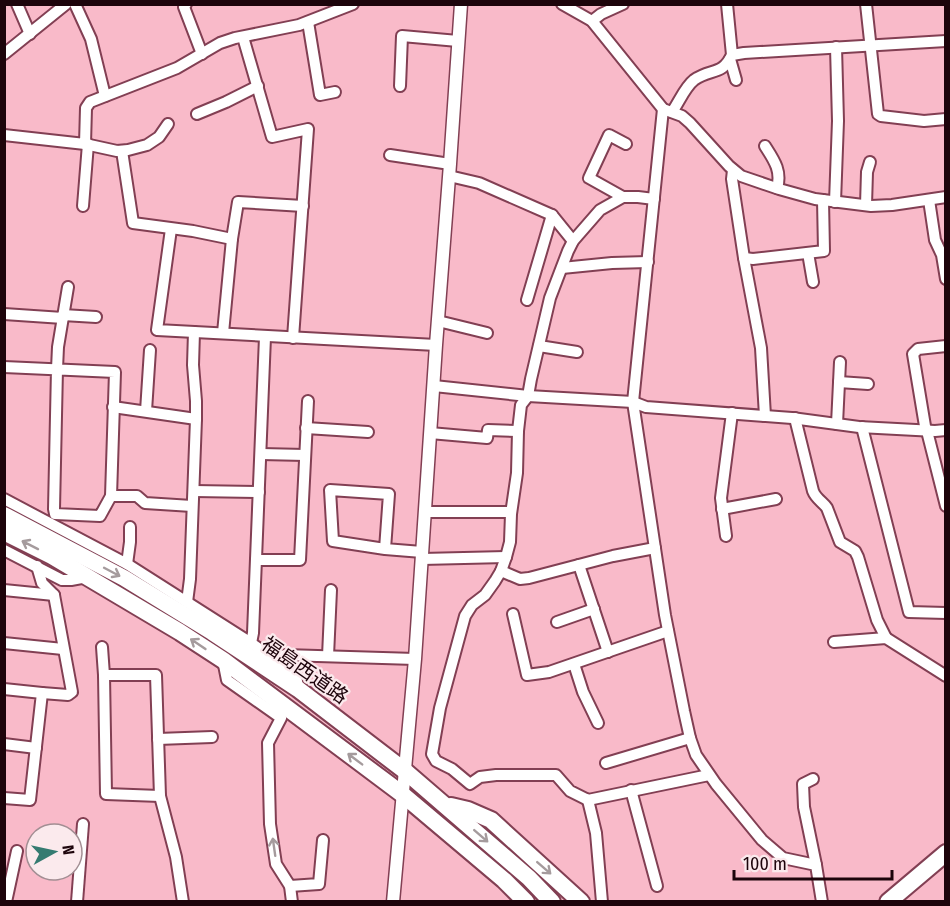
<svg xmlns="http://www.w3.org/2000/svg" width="950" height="906" viewBox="0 0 950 906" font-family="'Fira Sans Condensed','Noto Sans JP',sans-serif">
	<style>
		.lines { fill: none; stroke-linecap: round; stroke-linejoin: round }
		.minor-casing { stroke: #823f53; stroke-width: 14 }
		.tertiary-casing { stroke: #823f53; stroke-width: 15 }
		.primary-casing { stroke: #823f53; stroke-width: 20 }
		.trunk-casing { stroke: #823f53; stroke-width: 20 }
		.minor { stroke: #fff; stroke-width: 10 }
		.tertiary { stroke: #fff; stroke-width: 12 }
		.primary { stroke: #fff; stroke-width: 16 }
		.trunk { stroke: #fff; stroke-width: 16 }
		.oneway { stroke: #a59b9d }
		.labels { text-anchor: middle; stroke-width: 4.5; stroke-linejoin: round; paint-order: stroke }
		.street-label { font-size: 20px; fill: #1d040b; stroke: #fbeaed }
	</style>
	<rect width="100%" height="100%" fill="#f9bac9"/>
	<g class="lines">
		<g class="minor-casing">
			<g id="minor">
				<polyline points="17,4 30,34"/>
				<polyline points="75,4 91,39 105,96"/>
				<polyline points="186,4 184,7 202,54"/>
				<polyline points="562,4 592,21 663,109 682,116 690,123 729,166 741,176 779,189 815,199 871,206 892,205 946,197"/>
				<polyline points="727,4 732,55"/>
				<polyline points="866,4 878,114 881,116 924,121 946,119"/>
				<polyline points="592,21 601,14 623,4"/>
				<polyline points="308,22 320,95 335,92"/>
				<polyline points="243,37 272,137 308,129 293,338"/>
				<polyline points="4,54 66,4"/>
				<polyline points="730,59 736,80"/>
				<polyline points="400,86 402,36 458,41"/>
				<polyline points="663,109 633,402 665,615 684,711 690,738 696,755 716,784 762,840 783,858 816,865 822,902"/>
				<path d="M672 112C679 102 685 87 694 80 711 68 722 76 732 55L744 53 946 41"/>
				<polyline points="197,114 226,102 258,86"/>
				<polyline points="4,135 85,144 86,108 90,102 177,68 220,43 235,38 299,25 353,4"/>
				<polyline points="85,144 117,151 128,150 147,145 159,137 168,124"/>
				<path d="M765 146C774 160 782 171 777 188"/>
				<polyline points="122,151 133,223 193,231 232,239"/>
				<polyline points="390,155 450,164"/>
				<polyline points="733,170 732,179 744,258 761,348 765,416"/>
				<polyline points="449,176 479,183 552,215 527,300"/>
				<polyline points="623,197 589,178 609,135 626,144"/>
				<polyline points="654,199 638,197 623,197 600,210 573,241 568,251 550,298 531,379 528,396 521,405 518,431 517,473 511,514 510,542 506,557 501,571 495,581 485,595 472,605 465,616 440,708 432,754 436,761 452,769 470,784 480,777 496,775 556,775 570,791 588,800 709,775"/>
				<polyline points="929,200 935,240 942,255 946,279"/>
				<polyline points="835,202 838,121 836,47"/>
				<polyline points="866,205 867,172 870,162"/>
				<polyline points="83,206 88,144"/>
				<polyline points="552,215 573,241"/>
				<polyline points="171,229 157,330 436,345"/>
				<polyline points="808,253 813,282"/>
				<polyline points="744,258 753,259 824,251 823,200"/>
				<polyline points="562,268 612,263 648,262"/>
				<polyline points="4,314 63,318"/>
				<polyline points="63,315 96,317"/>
				<polyline points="438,321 487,333"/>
				<polyline points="223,333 232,239 238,202 303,206"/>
				<polyline points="539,346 577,352"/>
				<polyline points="946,346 918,349 913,354 925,426 927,431 946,506"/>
				<polyline points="4,367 115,372 111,496 100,516 55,514 54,509 57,369 58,347 68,287"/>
				<polyline points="839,382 868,384"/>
				<polyline points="434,386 528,396 633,402 646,407 792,418 859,427 935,431 946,430"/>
				<polyline points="113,407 196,419"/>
				<polyline points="146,411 150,350"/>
				<path d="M795 418 813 491C816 499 823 502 827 508L840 542 855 551 858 557 877 620 886 638"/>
				<polyline points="837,424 840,362"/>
				<polyline points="862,427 909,612 946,613"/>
				<polyline points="306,428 368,432"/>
				<polyline points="430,433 487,438 488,430 518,431"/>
				<polyline points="261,454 305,455"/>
				<polyline points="194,491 259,492"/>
				<polyline points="111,496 137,496 145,503 192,506"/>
				<polyline points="4,499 127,564 251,643 277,661 291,673 297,681 298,689"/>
				<polyline points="722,509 776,499"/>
				<polyline points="425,512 511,512"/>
				<polyline points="726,536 721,498 732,413"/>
				<polyline points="385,549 389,494 330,490 333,541 385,549 422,552"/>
				<polyline points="4,550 62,580 71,580 87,577"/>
				<polyline points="422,559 506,557"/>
				<polyline points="256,560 300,560 308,401"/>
				<polyline points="127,564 130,542 130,527"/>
				<polyline points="579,565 608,652"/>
				<polyline points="37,566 42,583 54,595 72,692 68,695 42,693"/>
				<polyline points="501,571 520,579 529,578 613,556 655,548"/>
				<polyline points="4,590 54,595"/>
				<polyline points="187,602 190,579 196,419 196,401 193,365 194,332"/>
				<polyline points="513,614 527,675 549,672 668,631"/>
				<polyline points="557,622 594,609"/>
				<polyline points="834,642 886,638 946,676"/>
				<polyline points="4,643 63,649"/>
				<polyline points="251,643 253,633 265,337"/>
				<polyline points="102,647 104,675 106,794 160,796"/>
				<polyline points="328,656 331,590"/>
				<polyline points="274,658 285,655 415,659"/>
				<polyline points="223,660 227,680 281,718 268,743 270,824 276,864 290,886 292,902"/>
				<polyline points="574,664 583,692 598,723"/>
				<polyline points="104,675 156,675 160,796 176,857 183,902"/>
				<polyline points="4,689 42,693 30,800 4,798"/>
				<polyline points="158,739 212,737"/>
				<polyline points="4,744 36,748"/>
				<polyline points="606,763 690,738"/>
				<polyline points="813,779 803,784 804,807 816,865"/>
				<polyline points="631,790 657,886"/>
				<polyline points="588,800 596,833 602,902"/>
				<polyline points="290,886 319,884 323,840"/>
				<polyline points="6,902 17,851"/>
				<polyline points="77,902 83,824"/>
			</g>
		</g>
		<g class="tertiary-casing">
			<polyline id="tertiary" points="393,902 415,659 436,345 450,164 461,4"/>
		</g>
		<g class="primary-casing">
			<polyline id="primary" points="888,902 946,853"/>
		</g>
		<g class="trunk-casing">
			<g id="trunk">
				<polyline points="4,515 124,578 212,632 298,689 405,771 529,878 552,902"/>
				<polyline points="4,532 52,556 180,632 223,660 402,794 504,880 526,902"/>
				<polyline points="451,806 468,810 491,820 581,902"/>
			</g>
		</g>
		<use href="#minor" class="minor"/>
		<use href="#tertiary" class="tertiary"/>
		<use href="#primary" class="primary"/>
		<use href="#trunk" class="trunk"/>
	</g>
	<defs><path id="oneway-shaft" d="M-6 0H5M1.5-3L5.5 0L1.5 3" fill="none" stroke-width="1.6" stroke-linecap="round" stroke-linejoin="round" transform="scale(1.5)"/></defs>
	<g class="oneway">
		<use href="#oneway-shaft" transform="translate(30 545) rotate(-153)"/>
		<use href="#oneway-shaft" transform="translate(112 572) rotate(28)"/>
		<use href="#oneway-shaft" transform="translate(198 644) rotate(-146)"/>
		<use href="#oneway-shaft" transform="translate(355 759) rotate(-143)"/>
		<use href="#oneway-shaft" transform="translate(481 836) rotate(41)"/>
		<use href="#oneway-shaft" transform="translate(274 847) rotate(-98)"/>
		<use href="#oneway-shaft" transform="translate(544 868) rotate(41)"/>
	</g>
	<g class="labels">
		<g class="street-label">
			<text transform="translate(305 670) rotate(35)" y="7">福島西道路</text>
		</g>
	</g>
	<rect width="950" height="906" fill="none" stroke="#1d040b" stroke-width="12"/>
	<g transform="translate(54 852) rotate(82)"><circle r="28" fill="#fbeaed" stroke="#a28e93" stroke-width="1.5"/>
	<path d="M0-4.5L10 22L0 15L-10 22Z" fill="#357b71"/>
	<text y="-9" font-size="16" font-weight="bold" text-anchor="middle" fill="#1d040b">N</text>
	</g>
	<path d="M734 870v9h158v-9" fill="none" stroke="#1d040b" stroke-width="3"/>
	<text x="743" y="870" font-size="18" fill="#1d040b" stroke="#fbeaed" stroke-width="4.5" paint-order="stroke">100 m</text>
</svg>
